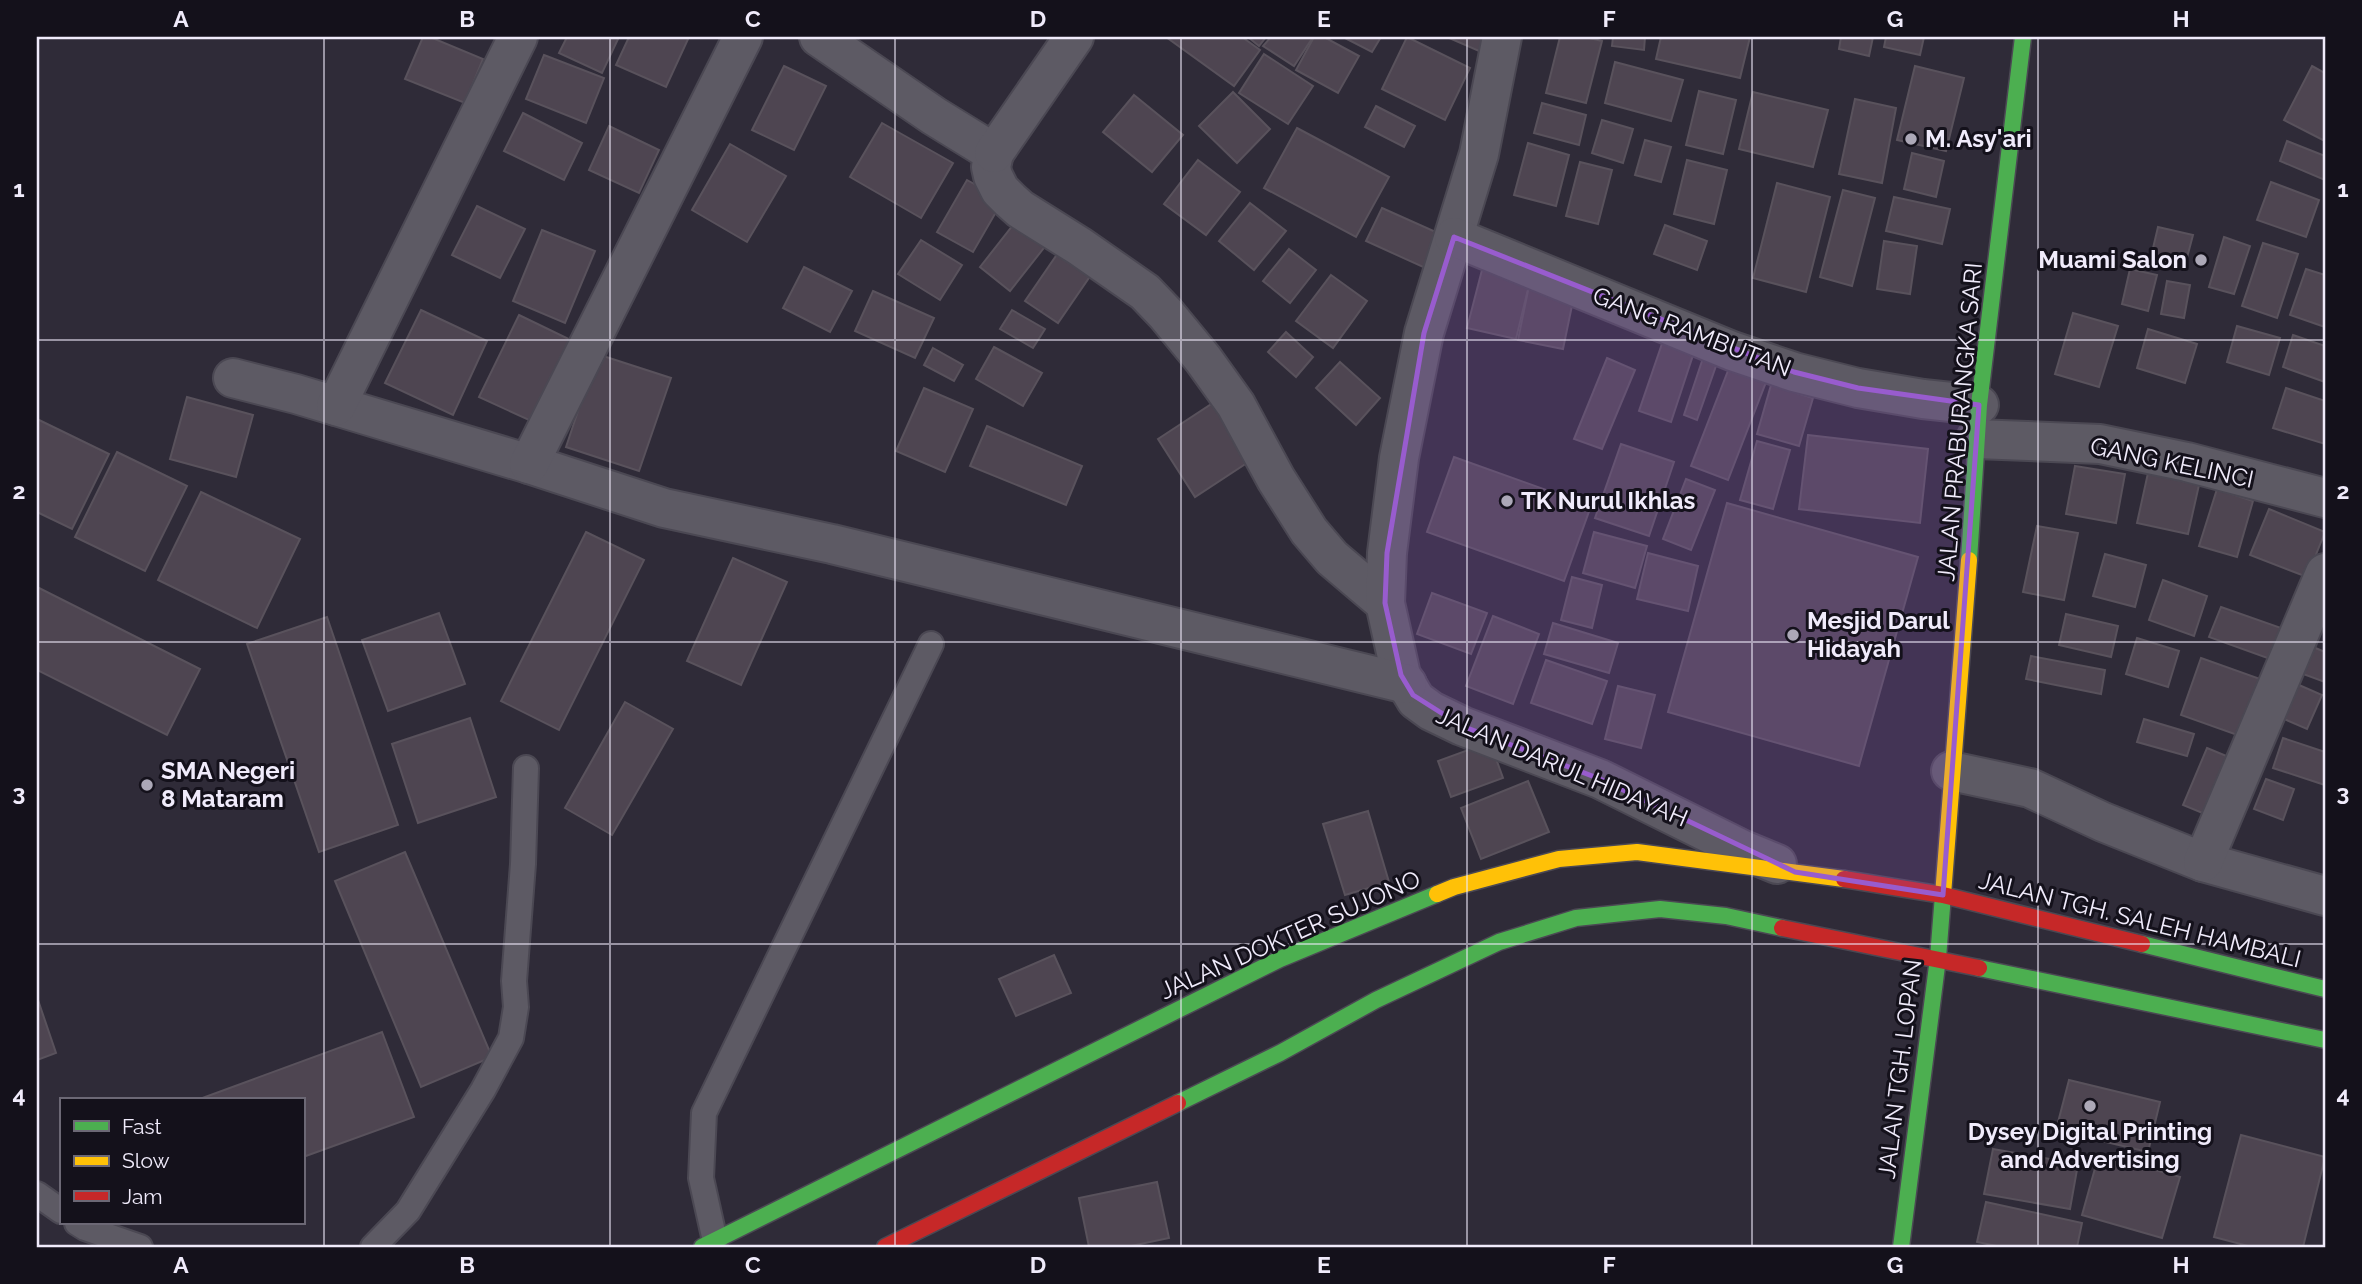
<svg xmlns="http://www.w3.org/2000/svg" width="2362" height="1284" viewBox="0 0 2362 1284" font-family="Raleway,sans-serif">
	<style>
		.building { fill: #4e4551; stroke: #59525c; stroke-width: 2 }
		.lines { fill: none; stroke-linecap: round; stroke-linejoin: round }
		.lane-casing { stroke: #4b4853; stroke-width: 28 }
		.street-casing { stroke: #4b4853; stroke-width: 42 }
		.fast-casing { stroke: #4b4853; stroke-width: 19 }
		.slow-casing { stroke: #4b4853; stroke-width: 19 }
		.jam-casing { stroke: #4b4853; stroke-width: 19 }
		.lane { stroke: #5d5a64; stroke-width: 24 }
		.street { stroke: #5d5a64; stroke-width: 38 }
		.fast { stroke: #4caf50; stroke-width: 16 }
		.slow { stroke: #ffc107; stroke-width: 16 }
		.jam { stroke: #c62828; stroke-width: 16 }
		.marked { fill: #985cce; fill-opacity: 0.2; stroke: #985cce; stroke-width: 5; stroke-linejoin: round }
		.grid { fill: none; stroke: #f0ebfb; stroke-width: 2; stroke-opacity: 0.55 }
		.poi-dot { fill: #aca8b7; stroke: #14111b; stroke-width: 2.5 }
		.labels { text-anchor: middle; stroke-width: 6; stroke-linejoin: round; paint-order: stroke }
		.poi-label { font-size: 24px; font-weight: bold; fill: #f0ebfb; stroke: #14111b; text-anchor: start }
		.street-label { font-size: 24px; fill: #f0ebfb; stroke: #14111b }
		.neatline { fill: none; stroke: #f0ebfb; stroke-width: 2.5 }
		.grid-label { font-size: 23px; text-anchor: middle; font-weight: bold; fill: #f0ebfb }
	</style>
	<rect width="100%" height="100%" fill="#2f2b38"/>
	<g class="building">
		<polygon points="423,37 430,37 483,59 465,103 405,79"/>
		<polygon points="567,37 619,37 602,73 559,53"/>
		<polygon points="629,37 689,37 666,87 616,65"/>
		<polygon points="1166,37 1242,37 1260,50 1234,86"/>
		<polygon points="1248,37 1266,37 1259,46"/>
		<polygon points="1271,37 1313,37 1294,66 1263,46"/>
		<polygon points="1314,37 1324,37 1359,56 1338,93 1296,70"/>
		<polygon points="1343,37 1381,37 1372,52"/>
		<polygon points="1407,37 1470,68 1445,120 1382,89"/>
		<polygon points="1447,37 1486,37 1479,51"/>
		<polygon points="1560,37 1585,37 1602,41 1586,103 1546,93"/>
		<polygon points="1613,37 1645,37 1644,50 1612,46"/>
		<polygon points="1661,37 1750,37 1740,78 1656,59"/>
		<polygon points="1841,37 1873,37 1869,56 1839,49"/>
		<polygon points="1886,37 1924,37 1920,55 1884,47"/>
		<polygon points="1264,54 1313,86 1288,124 1239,93"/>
		<polygon points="544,55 604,78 586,123 526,99"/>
		<polygon points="1615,62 1683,80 1671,121 1605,103"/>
		<polygon points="784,66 826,86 794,150 752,130"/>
		<polygon points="1915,66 1964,78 1946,151 1897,140"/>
		<polygon points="2312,66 2325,73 2325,141 2284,120"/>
		<polygon points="1699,91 1736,100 1723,154 1686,145"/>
		<polygon points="1233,92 1270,129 1237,163 1199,126"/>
		<polygon points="1753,92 1828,110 1813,167 1739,149"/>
		<polygon points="1134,95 1183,135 1152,172 1103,132"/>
		<polygon points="1855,99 1896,108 1882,183 1839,174"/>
		<polygon points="1542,103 1586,115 1579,145 1534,133"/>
		<polygon points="1376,106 1415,126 1404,147 1365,127"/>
		<polygon points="523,113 582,143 564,180 504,151"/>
		<polygon points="1602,120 1633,129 1623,163 1592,153"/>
		<polygon points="882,123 953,163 921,218 850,177"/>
		<polygon points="609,126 659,150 639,193 589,170"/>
		<polygon points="1297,128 1389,177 1356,237 1264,188"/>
		<polygon points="1645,140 1671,147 1661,182 1635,175"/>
		<polygon points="2287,141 2325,156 2325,180 2280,161"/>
		<polygon points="1528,143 1569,155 1556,206 1514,195"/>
		<polygon points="730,144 786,176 747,242 692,210"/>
		<polygon points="1912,153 1944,161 1936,197 1904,189"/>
		<polygon points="1198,160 1240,192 1206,235 1164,204"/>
		<polygon points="1687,160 1727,170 1714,224 1674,214"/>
		<polygon points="1580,162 1612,170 1598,224 1566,216"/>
		<polygon points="967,180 1003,200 973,252 937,232"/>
		<polygon points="2271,182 2319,200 2306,237 2257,220"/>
		<polygon points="1777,183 1830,197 1806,292 1753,278"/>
		<polygon points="1843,190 1875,198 1852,286 1820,277"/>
		<polygon points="1894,197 1950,209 1942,244 1886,231"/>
		<polygon points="1250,203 1286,231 1254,270 1219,241"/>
		<polygon points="477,206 525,229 500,278 452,255"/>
		<polygon points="1382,208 1447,237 1432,271 1366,241"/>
		<polygon points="1017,220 1047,244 1010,291 980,267"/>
		<polygon points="1665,225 1707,241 1697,270 1654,254"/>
		<polygon points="2158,227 2193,235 2184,269 2150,261"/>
		<polygon points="542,230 595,251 565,323 513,301"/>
		<polygon points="2224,237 2250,246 2234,294 2209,287"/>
		<polygon points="921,240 962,265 940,300 898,274"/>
		<polygon points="1884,241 1917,246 1910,294 1877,289"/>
		<polygon points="2263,243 2298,254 2277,318 2242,306"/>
		<polygon points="1289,249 1316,270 1290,303 1263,281"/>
		<polygon points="1060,250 1093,272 1058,323 1025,301"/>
		<polygon points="804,267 852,291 830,332 783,308"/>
		<polygon points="2130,269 2157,275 2148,311 2122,304"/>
		<polygon points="2306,269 2325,275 2325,327 2290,315"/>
		<polygon points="1482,270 1530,281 1516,339 1467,328"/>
		<polygon points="1331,275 1367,301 1333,348 1296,321"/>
		<polygon points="1530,281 1575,291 1563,349 1518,340"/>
		<polygon points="2167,281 2190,285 2184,318 2161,314"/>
		<polygon points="873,291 934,318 915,358 855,331"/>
		<polygon points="421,310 487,341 453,415 385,383"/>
		<polygon points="1012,310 1045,329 1033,348 1000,329"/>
		<polygon points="2073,313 2118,326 2099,387 2055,374"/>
		<polygon points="519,315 579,344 540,425 479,397"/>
		<polygon points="2237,326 2280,338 2269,375 2227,362"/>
		<polygon points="2148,329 2197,344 2185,383 2137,368"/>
		<polygon points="1286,332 1313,357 1296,377 1268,352"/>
		<polygon points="1666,332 1697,343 1671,422 1639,411"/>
		<polygon points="2293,335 2325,346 2325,382 2283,367"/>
		<polygon points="994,347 1042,373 1023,406 976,379"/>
		<polygon points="933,348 963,365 954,381 924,365"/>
		<polygon points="597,354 671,378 639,471 566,447"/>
		<polygon points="1607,358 1635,370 1602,449 1574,439"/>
		<polygon points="1703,358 1717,363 1697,420 1684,415"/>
		<polygon points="1340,362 1380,398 1356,425 1316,388"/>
		<polygon points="1731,363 1768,377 1728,480 1691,466"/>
		<polygon points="1771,385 1813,398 1799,446 1757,434"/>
		<polygon points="924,388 973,409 945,472 896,451"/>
		<polygon points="2286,388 2325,401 2325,444 2273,428"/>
		<polygon points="187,397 253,415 236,477 170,459"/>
		<polygon points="1216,401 1253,459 1195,497 1158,439"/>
		<polygon points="37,419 109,454 72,529 37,512"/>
		<polygon points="987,426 1082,466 1066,505 970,466"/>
		<polygon points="1808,435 1928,449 1920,523 1799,509"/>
		<polygon points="1757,441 1790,450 1773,509 1740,500"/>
		<polygon points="1621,444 1674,462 1649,536 1595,518"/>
		<polygon points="117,452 187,486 145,571 75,537"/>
		<polygon points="1454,457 1591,506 1564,581 1427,532"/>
		<polygon points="2075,466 2125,474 2116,523 2066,514"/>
		<polygon points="2148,473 2199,485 2188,534 2137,523"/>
		<polygon points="1686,479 1715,490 1691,550 1663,539"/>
		<polygon points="2217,489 2253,501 2237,557 2199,546"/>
		<polygon points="201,492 300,539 257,628 158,580"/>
		<polygon points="1727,503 1918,557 1859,766 1668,712"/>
		<polygon points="2269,509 2325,532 2307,577 2250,555"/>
		<polygon points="2037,526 2078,533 2064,600 2023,592"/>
		<polygon points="586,532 644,560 559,730 501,701"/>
		<polygon points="1594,532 1647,546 1635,588 1583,573"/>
		<polygon points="1648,553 1698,566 1688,611 1637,599"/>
		<polygon points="2105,554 2146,565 2135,607 2093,596"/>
		<polygon points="733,558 787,582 741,685 687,661"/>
		<polygon points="1572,577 1602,585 1592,628 1561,620"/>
		<polygon points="2163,580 2207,596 2194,636 2149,620"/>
		<polygon points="37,587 200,669 167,735 37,670"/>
		<polygon points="1432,593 1487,613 1471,654 1417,634"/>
		<polygon points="2221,607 2284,629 2273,660 2209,637"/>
		<polygon points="439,613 465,684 388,711 362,640"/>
		<polygon points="2066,614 2118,626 2111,657 2059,645"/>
		<polygon points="1493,616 1539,634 1513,704 1466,686"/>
		<polygon points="327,617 398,825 319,852 247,644"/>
		<polygon points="1553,623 1618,643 1609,673 1544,654"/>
		<polygon points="2137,638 2179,651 2168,687 2126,674"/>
		<polygon points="2313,647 2325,652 2325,682 2303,674"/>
		<polygon points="2031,656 2105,670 2101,694 2026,679"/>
		<polygon points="2201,658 2263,680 2243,737 2181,715"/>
		<polygon points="1546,660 1607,681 1592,724 1531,703"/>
		<polygon points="2299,685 2322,695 2307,729 2284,719"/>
		<polygon points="1618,686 1655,695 1641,748 1605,739"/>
		<polygon points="625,702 673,729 612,835 565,808"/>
		<polygon points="470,718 496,797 418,823 392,744"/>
		<polygon points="2144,719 2194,734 2187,756 2137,742"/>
		<polygon points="2283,738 2325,752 2325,785 2273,768"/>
		<polygon points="1490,742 1503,778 1451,797 1438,761"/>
		<polygon points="2207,748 2241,762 2217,819 2183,805"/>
		<polygon points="2266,779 2294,789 2283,820 2254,809"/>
		<polygon points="1528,781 1549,832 1481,859 1461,808"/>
		<polygon points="1368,811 1389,882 1345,895 1323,824"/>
		<polygon points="405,852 492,1057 421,1087 335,881"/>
		<polygon points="1054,955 1071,993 1016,1016 999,979"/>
		<polygon points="37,997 56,1053 37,1060"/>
		<polygon points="382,1032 414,1117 303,1157 303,1100 197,1100"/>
		<polygon points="2069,1080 2160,1102 2148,1152 2056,1130"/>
		<polygon points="2241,1135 2325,1157 2303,1247 2252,1247 2214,1237"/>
		<polygon points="1993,1149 2078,1164 2070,1209 1984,1194"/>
		<polygon points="2099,1154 2180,1177 2162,1238 2082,1215"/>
		<polygon points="1157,1182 1169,1238 1126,1247 1089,1247 1079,1198"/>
		<polygon points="1986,1202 2082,1223 2077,1247 2002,1247 1977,1242"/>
	</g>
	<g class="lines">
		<g class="lane-casing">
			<g id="lane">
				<polyline points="37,1194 61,1211"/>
				<polyline points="77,1223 85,1228 140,1247"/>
				<polyline points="715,1241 701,1178 704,1113 931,644"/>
				<polyline points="373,1247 408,1211 483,1090 511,1038 516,1007 514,981 523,864 526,768"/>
			</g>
		</g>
		<g class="street-casing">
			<g id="street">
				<polyline points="819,37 934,116 994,153 991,167 993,176 1000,190 1010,200 1020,209 1079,246 1145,292 1166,314 1203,359 1236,405 1276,479 1309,531 1332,558 1385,603"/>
				<polyline points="1502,37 1479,154 1424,333 1399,458 1387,553 1385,603 1401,675 1416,700 1431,711 1462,726 1600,779 1743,850 1777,864"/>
				<polyline points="994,153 1074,37"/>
				<polyline points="1454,237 1732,351 1794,372 1858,388 1923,399 1979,405"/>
				<polyline points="233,378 296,394 529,464 664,508 832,544 1407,684"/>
				<polyline points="336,406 518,37"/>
				<polyline points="1976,439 2100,444 2187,462 2325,498"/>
				<polyline points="529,464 743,37"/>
				<polyline points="1951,771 2030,788 2103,822 2203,862 2325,896"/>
				<polyline points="2203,862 2325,573"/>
			</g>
		</g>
		<g class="fast-casing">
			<g id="fast">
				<polyline points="1969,560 1979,405 2023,37"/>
				<polyline points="2142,944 2325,989"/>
				<polyline points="1979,968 2325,1040"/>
				<polyline points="1178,1103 1280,1053 1376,1000 1499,942 1576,918 1660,909 1726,916 1782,928"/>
				<polyline points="702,1247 1280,959 1437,894"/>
				<polyline points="1901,1247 1938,958 1943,895"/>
			</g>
		</g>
		<g class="slow-casing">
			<g id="slow">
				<polyline points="1437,894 1454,887 1559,859 1637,852 1844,879"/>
				<polyline points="1943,895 1969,560"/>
			</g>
		</g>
		<g class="jam-casing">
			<g id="jam">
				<polyline points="1844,879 1943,895 2142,944"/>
				<polyline points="1782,928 1979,968"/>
				<polyline points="885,1247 1178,1103"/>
			</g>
		</g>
		<use href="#lane" class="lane"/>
		<use href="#street" class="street"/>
		<use href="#fast" class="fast"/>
		<use href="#slow" class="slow"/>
		<use href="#jam" class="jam"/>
	</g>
	<path class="marked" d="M1454 237 1794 372 1858 388 1979 405 1943 895 1795 872 1600 779 1462 726 1413 695 1401 675 1385 603 1387 553 1424 333Z"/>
	<path class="grid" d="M324 37V1247M610 37V1247M895 37V1247M1181 37V1247M1467 37V1247M1752 37V1247M2038 37V1247M37 340H2325M37 642H2325M37 944H2325"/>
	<g class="poi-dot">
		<circle cx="1911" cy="139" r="7"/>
		<circle cx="2201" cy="260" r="7"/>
		<circle cx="1507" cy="501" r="7"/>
		<circle cx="1793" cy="635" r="7"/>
		<circle cx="147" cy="785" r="7"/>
		<circle cx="2090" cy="1106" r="7"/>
	</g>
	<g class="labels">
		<g class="poi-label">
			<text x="1925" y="147">M. Asy'ari</text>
			<text x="2187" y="268" text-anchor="end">Muami Salon</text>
			<text x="1521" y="509">TK Nurul Ikhlas</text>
			<text x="1807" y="629">Mesjid Darul<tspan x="1807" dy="28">Hidayah</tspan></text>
			<text x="161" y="779">SMA Negeri<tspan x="161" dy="28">8 Mataram</tspan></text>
			<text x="2090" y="1140" text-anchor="middle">Dysey Digital Printing<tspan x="2090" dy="28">and Advertising</tspan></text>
		</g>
		<g class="street-label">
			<text transform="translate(1692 332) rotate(21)" y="8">GANG RAMBUTAN</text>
			<text transform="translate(1960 422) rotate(-85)" y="8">JALAN PRABURANGKA SARI</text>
			<text transform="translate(2172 463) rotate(12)" y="8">GANG KELINCI</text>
			<text transform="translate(1562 767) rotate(23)" y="8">JALAN DARUL HIDAYAH</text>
			<text transform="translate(2140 920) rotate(14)" y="8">JALAN TGH. SALEH HAMBALI</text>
			<text transform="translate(1290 935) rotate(-24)" y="8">JALAN DOKTER SUJONO</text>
			<text transform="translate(1900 1069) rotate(-83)" y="8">JALAN TGH. LOPAN</text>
		</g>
	</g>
	<rect width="2362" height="1284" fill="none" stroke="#14111b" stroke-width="77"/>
	<rect x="60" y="1098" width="245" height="126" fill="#14111b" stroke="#6c6875" stroke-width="2"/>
	<rect x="74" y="1121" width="35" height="10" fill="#4caf50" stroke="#6c6875" stroke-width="2"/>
	<text x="122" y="1134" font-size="21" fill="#f0ebfb">Fast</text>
	<rect x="74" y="1156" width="35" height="10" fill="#ffc107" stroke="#6c6875" stroke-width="2"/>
	<text x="122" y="1168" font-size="21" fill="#f0ebfb">Slow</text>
	<rect x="74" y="1191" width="35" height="10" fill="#c62828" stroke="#6c6875" stroke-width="2"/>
	<text x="122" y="1204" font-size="21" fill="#f0ebfb">Jam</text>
	<rect x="38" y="38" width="2286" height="1208" class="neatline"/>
	<g class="grid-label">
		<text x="181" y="27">A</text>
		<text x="467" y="27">B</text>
		<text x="753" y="27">C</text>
		<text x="1038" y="27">D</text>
		<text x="1324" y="27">E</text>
		<text x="1609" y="27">F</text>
		<text x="1895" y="27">G</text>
		<text x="2181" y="27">H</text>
		<text x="19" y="197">1</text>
		<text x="2343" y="197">1</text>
		<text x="19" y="499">2</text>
		<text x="2343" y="499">2</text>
		<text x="19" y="801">3</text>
		<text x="2343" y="801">3</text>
		<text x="19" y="1103">4</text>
		<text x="2343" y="1103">4</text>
		<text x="181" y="1273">A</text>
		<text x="467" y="1273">B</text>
		<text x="753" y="1273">C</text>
		<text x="1038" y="1273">D</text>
		<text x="1324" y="1273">E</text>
		<text x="1609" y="1273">F</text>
		<text x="1895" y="1273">G</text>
		<text x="2181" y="1273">H</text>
	</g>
</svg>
